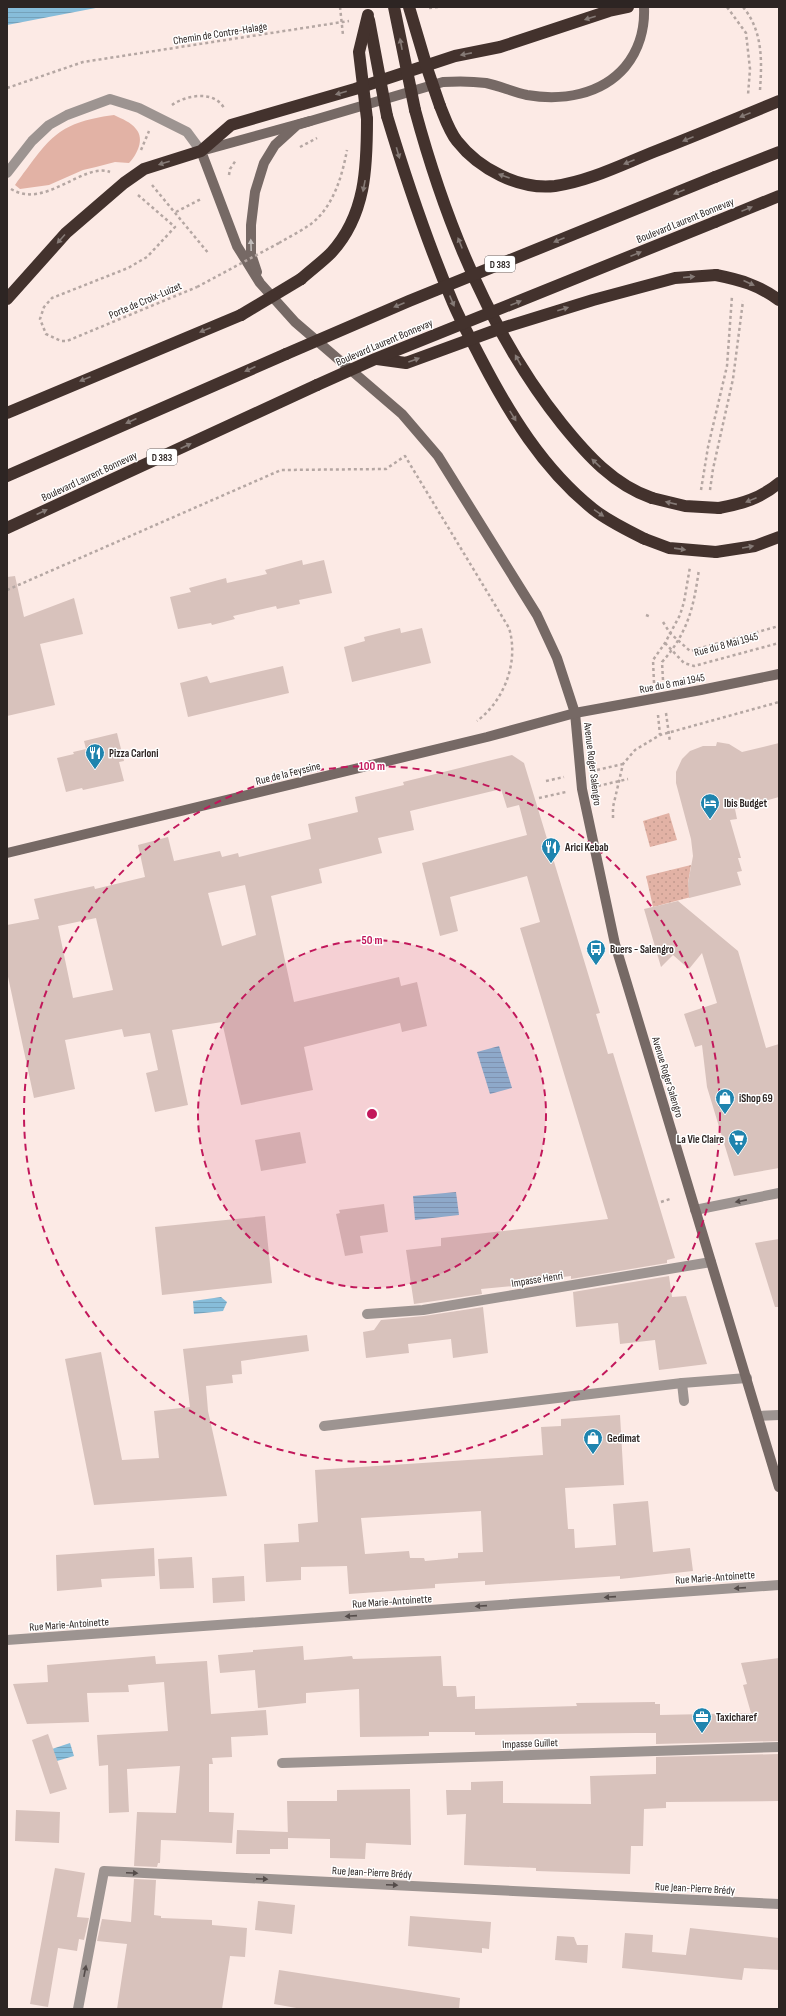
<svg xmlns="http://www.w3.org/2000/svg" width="786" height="2016" viewBox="0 0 786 2016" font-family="'Sofia Sans Condensed',sans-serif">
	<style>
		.green { fill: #e2b2a5 }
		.garden { fill: url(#garden-dots) }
		.water { fill: url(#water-rules) }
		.building { fill: #d8c2bc; fill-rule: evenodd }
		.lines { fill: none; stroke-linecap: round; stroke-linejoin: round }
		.path { stroke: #b5a7a3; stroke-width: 2.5; stroke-dasharray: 3 3; stroke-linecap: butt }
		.lane { stroke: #9d9491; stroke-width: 10 }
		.street { stroke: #9d9491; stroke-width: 10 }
		.secondary { stroke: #766965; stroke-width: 10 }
		.highway { stroke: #43322d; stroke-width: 12 }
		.path-bridge { stroke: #b5a7a3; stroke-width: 2.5; stroke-dasharray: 3 3; stroke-linecap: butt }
		.highway-bridge { stroke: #43322d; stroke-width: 12 }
		.oneway { fill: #857a76 }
		.oneway2 { fill: #c1bcba }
		.oneway3 { fill: #544c4a }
		.ring { fill: none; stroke: #c2185b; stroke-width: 2; stroke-dasharray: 7 5 }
		.labels { text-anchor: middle; stroke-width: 3; stroke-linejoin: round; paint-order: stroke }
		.shield { fill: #fff; stroke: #6c6665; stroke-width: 1 }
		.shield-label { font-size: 10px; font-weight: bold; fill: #2d2523 }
		.street-label { font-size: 11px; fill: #2d2523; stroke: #fff }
		.poi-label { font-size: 11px; font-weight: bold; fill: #2d2523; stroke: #fff; text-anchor: start }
		.centre { fill: #c2185b; stroke: #fff; stroke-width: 2 }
		.ring-label { font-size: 12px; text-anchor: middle; font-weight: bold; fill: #c2185b; stroke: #fff; stroke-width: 3; stroke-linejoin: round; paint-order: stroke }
	</style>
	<defs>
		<pattern id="garden-dots" width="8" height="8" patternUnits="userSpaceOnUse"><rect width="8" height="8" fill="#e2b2a5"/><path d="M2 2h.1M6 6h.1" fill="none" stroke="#c2998e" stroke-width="1.8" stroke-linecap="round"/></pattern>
		<pattern id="water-rules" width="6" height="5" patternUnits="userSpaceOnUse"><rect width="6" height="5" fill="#87bdda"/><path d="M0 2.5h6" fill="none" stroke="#75a2bb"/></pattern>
	</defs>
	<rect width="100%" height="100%" fill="#fceae5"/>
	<path class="green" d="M114 115C122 119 131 122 136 129 145 139 137 155 129 163L115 162 96 167 83 170 49 185 20 189 15 185C49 140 54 123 114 115Z"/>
	<g class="garden">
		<polygon points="669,813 677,840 650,847 643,821"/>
		<polygon points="691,865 688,883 691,897 653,907 646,876"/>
	</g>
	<g class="water">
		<polygon points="7,7 101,7 7,25"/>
		<polygon points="499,1046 512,1088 490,1094 477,1052"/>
		<polygon points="456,1192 459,1215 415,1220 413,1196"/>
		<polygon points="221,1297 227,1302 223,1311 194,1314 193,1301"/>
		<polygon points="70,1743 74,1756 50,1763 46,1751"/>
	</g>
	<g class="building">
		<polygon points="302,560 303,565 324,560 332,593 299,600 300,604 277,609 276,606 233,616 235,619 212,625 211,623 178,629 170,597 191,592 189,588 226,578 227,583 267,574 265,570"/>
		<polygon points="15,576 24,617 74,598 83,634 40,644 55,705 7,716 7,577"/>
		<polygon points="400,628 401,633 422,628 431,663 352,682 344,647 365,641 364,637"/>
		<polygon points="283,666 289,693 188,717 180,683 207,676 210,683"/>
		<polygon points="117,733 124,761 119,762 124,781 83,790 82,788 66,792 57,758 74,754 73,752 86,749 84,741"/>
		<polygon points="717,742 729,744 742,752 779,743 779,797 735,809 737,819 730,820 741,858 738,858 742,871 737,872 741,885 689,898 688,883 693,856 691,839 676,783 676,772 682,759 690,751 703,746 716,746"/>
		<path d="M512 755 524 763 600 1013 596 1014 608 1054 613 1053 675 1258 667 1260V1263L571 1279V1276L514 1283V1286L481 1289 482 1294 414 1304 406 1250 441 1246V1238L608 1219 520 928 540 922 527 876 450 897 458 931 440 936 422 863 527 835 519 805 507 808 501 789 410 811 414 830 378 838 382 853 319 869 322 883 271 896 294 1002 399 977 401 986 417 982 427 1026 402 1032 400 1023 304 1047 313 1090 241 1105 222 1022 172 1030 188 1105 155 1112 146 1073 158 1070 150 1033 124 1037 122 1029 65 1040 75 1089 34 1098 7 972V925L39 919 34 899 94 886 95 889 145 877 138 845 168 837 174 861 220 851 222 857 238 853 239 857 311 839 308 824 358 812 355 797 404 785 403 782ZM245 885 256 935 222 946 208 893ZM96 918 113 990 73 998 58 926Z"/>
		<polygon points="678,901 738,951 766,1048 779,1044 779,1168 734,1176 707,1087 702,1045 695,1047 684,1014 717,1003 702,953 689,969 673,955 661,967 644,909"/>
		<polygon points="300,1132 306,1163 261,1171 255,1140"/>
		<polygon points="384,1204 388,1232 360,1236 363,1253 345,1256 336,1214 340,1213 339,1210"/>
		<polygon points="265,1216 272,1283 162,1295 155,1227"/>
		<polygon points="779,1239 779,1307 775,1307 755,1243"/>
		<polygon points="669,1276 672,1297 686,1296 707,1364 659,1370 655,1340 620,1344 618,1323 576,1327 573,1292"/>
		<polygon points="483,1307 488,1353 453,1358 451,1339 408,1344 409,1353 366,1358 363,1332 374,1330 381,1320 424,1316"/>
		<polygon points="307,1335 309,1351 241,1361 242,1374 232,1375 233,1383 206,1386 208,1411 227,1496 94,1505 65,1359 101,1352 122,1460 159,1458 154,1411 190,1407 183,1349"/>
		<path d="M620 1415 624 1485 565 1488 568 1529H574L575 1548 616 1545 613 1504 648 1501 653 1552 690 1548 693 1571 620 1579V1576L485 1585V1581L435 1584V1588L349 1594 347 1566 301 1567V1580L266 1582 264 1544 299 1542 298 1524 318 1522 315 1470 543 1455 541 1427 561 1426V1419ZM481 1511 483 1552 458 1553V1558L425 1561 424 1558H410L409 1551 365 1554 361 1518Z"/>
		<polygon points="154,1548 155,1576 101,1579 102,1587 57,1591 56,1555"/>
		<polygon points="192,1557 194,1588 160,1589 158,1559"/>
		<polygon points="244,1576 245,1601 213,1603 212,1578"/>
		<polygon points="303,1646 304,1660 352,1656 353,1659 441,1656 443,1686 456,1686 457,1697 475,1696 475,1709 577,1706 576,1703 655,1702 655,1704 660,1704 660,1715 751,1713 743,1685 747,1684 741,1663 779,1658 779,1741 656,1744 656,1733 636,1733 475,1735 475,1732 429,1732 429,1736 360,1737 359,1689 306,1693 306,1703 258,1708 255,1670 220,1673 218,1655 253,1652 253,1650"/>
		<polygon points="155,1656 156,1664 207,1661 211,1714 266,1710 268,1735 231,1737 232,1757 212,1758 213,1764 209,1764 209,1812 234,1813 232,1843 161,1840 160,1863 158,1863 157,1867 134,1866 137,1812 176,1813 180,1766 127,1769 129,1812 109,1813 108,1765 99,1766 97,1735 168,1731 164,1682 128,1685 129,1692 87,1693 89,1722 27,1724 13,1684 48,1682 47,1665"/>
		<polygon points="48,1734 67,1789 50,1794 32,1740"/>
		<polygon points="779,1754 779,1801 666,1802 666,1808 644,1809 643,1846 631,1846 630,1874 536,1871 536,1868 464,1865 466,1814 447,1815 446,1790 471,1790 471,1782 503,1781 503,1803 591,1804 590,1776 656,1774 656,1757"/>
		<polygon points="410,1789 411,1845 366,1843 365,1859 330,1858 330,1839 288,1838 287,1801 337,1801 337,1790"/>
		<polygon points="16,1810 60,1812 59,1843 15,1841"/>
		<polygon points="237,1830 288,1832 288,1849 270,1849 270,1854 236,1854"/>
		<polygon points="55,1868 85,1873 77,1917 89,1918 84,1940 79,1939 77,1951 58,1948 48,2007 30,2004"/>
		<polygon points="134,1879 156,1880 154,1915 161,1916 161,1918 212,1920 212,1925 247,1928 245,1957 230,1956 222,2009 117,2009 127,1944 97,1941 102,1919 131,1922"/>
		<polygon points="258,1901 295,1905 292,1934 255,1930"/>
		<polygon points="410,1916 491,1922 489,1949 482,1948 482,1953 408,1946"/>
		<polygon points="690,1928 779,1938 779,1970 744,1968 742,1980 622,1968 625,1933 653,1935 652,1952 686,1955"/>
		<polygon points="557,1936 574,1937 577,1945 588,1945 587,1963 555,1960"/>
		<polygon points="279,1970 460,1998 459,2009 302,2009 274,2004"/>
	</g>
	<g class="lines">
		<g class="path">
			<polyline points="727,7 746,33 750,69 748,95"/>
			<path d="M743 7C763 31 762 61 760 90"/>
			<polyline points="429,8 438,7"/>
			<polyline points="7,88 83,62 349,21"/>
			<path d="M172 105C186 95 214 90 224 108"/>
			<polyline points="300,147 317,138"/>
			<polyline points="141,150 149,131"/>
			<polyline points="229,175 230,169 236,160"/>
			<polyline points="152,185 209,254"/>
			<path d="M11 189C45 210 83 162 110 172"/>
			<polyline points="138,195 175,227 147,257 128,268 52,298 44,307 40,319 46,334 61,341 67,341 197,287"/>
			<polyline points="176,212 201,199"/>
			<path d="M279 243C289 237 301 231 311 224 333 207 342 177 347 150"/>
			<polyline points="701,490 708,447 727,366 732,296"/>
			<polyline points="710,490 713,469 733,379 743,301"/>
			<path d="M7 590 281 470 386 469 405 456 509 628C519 661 505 700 477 721"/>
			<polyline points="646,615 651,617"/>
			<polyline points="663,622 670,633 690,651 779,626"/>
			<polyline points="665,643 684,663 694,666 779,643"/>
			<path d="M663 680 662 662C688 633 694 606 699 569"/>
			<polyline points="654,683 653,660 665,643 680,615 684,602 690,567"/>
			<polyline points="666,713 670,742"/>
			<polyline points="658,715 660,735"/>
			<polyline points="597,770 623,764"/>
			<polyline points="546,781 564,777"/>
			<polyline points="598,786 628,779"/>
			<polyline points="539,798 566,792"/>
			<polyline points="613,818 613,807 623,764 635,750 660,735 779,702"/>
			<polyline points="661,1202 670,1199"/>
		</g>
		<g class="lane">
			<polyline points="682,1383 684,1401"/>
			<polyline points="324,1426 682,1383 747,1378"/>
		</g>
		<g class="street">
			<polyline points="7,173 32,141 49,125 67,115 110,99 139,108 187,132 201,151"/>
			<polyline points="695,1210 779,1193"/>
			<polyline points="367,1314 423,1310 711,1262"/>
			<polyline points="758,1416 779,1415"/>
			<polyline points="7,1640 779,1585"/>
			<polyline points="282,1763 779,1747"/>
			<polyline points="78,2009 104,1871 779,1904"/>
		</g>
		<g class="secondary">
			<polyline points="310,121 201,151 237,246 260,283 295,322 402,414 438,456 537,615 557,658 575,713 582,789 615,944 779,1487"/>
			<path d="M257 272 251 254V225L255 192 264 163 275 145 297 125 443 82C458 81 471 81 486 83 500 86 513 92 527 95 562 101 601 95 625 67 639 50 645 28 644 7"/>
			<polyline points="7,853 487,737 575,713 701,690 779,674"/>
		</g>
		<g class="highway">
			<path d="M440 106C445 118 449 131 457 141 479 169 519 190 555 186 590 181 623 164 656 151 697 135 738 118 779 101"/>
			<path d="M415 110C445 221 490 334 562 424 587 455 614 485 652 498"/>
			<path d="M387 116C406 179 427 242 453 303 461 322 471 339 480 357 509 413 543 469 593 509 608 521 627 530 645 539"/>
			<polyline points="715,177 779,152"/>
			<polyline points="715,222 779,196"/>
			<path d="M716 275C741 280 758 285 779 300"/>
			<path d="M301 279C311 270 322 262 331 253 366 215 367 167 367 119"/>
			<polyline points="7,299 66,233 124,183 144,169 201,151 231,125 355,89 455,56 500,47 609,11 628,7"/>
			<polyline points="7,413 241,315"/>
			<polyline points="7,476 286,354"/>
			<path d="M719 508C742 504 761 498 779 483"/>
			<polyline points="7,528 317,385"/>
			<polyline points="716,552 755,546 779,537"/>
		</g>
		<g class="path-bridge">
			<polyline points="340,7 343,35"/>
			<polyline points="197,287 279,243"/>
		</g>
		<g class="highway-bridge">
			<polyline points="394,7 415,110"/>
			<polyline points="409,7 428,71 440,106"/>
			<polyline points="369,20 387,116"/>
			<polyline points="367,119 359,52 368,15"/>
			<polyline points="241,315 301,279"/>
			<polyline points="286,354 409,301 715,177"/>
			<polyline points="377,359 406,363 499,329 593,300 675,278 716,275"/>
			<polyline points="317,385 375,359 715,222"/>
			<polyline points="652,498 685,506 719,508"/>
			<polyline points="645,539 669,548 716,552"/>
		</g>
	</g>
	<defs><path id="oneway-solid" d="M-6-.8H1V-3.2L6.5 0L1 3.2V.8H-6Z"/></defs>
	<g class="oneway">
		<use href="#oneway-solid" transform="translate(590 18) rotate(162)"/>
		<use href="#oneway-solid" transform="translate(401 44) rotate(-101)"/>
		<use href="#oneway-solid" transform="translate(466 54) rotate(169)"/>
		<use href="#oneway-solid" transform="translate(341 93) rotate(164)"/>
		<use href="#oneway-solid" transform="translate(745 115) rotate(158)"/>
		<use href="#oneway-solid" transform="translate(688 139) rotate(158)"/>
		<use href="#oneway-solid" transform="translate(398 153) rotate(74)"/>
		<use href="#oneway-solid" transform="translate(629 162) rotate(158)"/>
		<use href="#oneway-solid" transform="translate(164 163) rotate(162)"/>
		<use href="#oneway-solid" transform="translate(504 176) rotate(-160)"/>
		<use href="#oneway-solid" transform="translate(364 186) rotate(101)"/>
		<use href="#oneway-solid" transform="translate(679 192) rotate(158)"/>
		<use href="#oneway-solid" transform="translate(747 209) rotate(-22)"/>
		<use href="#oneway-solid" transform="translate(61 239) rotate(132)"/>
		<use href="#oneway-solid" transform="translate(559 240) rotate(158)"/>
		<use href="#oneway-solid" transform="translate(460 243) rotate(-112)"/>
		<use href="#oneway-solid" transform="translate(636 254) rotate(-22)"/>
		<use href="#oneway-solid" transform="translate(689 277) rotate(-5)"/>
		<use href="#oneway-solid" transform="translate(749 283) rotate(24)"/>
		<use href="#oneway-solid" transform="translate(452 301) rotate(67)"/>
		<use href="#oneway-solid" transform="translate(516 303) rotate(-22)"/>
		<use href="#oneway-solid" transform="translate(399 305) rotate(157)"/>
		<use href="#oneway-solid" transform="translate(563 309) rotate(-17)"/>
		<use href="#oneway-solid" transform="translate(205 330) rotate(158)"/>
		<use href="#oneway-solid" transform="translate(414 360) rotate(-20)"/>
		<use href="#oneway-solid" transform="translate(518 360) rotate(-119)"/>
		<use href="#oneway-solid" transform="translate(250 369) rotate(156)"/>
		<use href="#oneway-solid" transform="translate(85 379) rotate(158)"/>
		<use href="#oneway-solid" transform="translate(513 416) rotate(58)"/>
		<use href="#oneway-solid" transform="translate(131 421) rotate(156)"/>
		<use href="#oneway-solid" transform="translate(186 446) rotate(-25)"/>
		<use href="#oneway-solid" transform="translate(596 463) rotate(-137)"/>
		<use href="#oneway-solid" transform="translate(751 500) rotate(158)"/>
		<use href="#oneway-solid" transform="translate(671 503) rotate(-167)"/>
		<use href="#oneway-solid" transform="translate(42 512) rotate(-25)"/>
		<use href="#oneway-solid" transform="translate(599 513) rotate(34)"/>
		<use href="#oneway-solid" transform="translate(748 547) rotate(-10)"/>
		<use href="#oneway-solid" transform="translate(680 549) rotate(8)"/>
	</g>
	<use class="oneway2" href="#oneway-solid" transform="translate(251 245) rotate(-92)"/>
	<g class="oneway3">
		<use href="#oneway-solid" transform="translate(741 1201) rotate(169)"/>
		<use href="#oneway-solid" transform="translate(740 1588) rotate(176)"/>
		<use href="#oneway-solid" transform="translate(610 1597) rotate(176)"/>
		<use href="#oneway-solid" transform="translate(481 1606) rotate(176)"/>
		<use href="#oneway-solid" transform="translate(351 1616) rotate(176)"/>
		<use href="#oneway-solid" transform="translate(132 1873) rotate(3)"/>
		<use href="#oneway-solid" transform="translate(262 1879) rotate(3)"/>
		<use href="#oneway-solid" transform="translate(392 1885) rotate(3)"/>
		<use href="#oneway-solid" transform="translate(85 1971) rotate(-79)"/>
	</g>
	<circle cx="372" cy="1114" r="174" fill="#c2185b" fill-opacity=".12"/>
	<g class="ring">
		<circle cx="372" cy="1114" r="174"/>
		<circle cx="372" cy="1114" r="348"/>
	</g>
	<defs>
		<g id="restaurant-pin" transform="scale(1)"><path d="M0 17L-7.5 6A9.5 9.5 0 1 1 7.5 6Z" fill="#1f84ae" stroke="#fff"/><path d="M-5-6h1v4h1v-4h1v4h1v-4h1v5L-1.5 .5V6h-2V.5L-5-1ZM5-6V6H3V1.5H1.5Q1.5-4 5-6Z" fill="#fff"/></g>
		<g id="hotel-pin" transform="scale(1)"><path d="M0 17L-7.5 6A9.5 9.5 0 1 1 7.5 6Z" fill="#1f84ae" stroke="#fff"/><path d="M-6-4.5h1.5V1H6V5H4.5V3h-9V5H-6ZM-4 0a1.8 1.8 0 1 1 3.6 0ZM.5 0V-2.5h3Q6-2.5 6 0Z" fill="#fff"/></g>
		<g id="bus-pin" transform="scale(1)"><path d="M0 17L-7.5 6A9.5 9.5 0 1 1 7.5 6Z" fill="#1f84ae" stroke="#fff"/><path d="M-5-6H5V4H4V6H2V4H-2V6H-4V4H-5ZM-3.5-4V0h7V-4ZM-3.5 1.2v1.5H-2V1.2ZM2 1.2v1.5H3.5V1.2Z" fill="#fff"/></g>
		<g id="shop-pin" transform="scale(1)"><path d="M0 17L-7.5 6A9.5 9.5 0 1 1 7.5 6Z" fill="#1f84ae" stroke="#fff"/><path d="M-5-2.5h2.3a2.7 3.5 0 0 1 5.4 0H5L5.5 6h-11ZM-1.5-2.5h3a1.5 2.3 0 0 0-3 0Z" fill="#fff"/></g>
		<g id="supermarket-pin" transform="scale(1)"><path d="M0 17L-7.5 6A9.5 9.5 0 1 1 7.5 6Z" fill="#1f84ae" stroke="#fff"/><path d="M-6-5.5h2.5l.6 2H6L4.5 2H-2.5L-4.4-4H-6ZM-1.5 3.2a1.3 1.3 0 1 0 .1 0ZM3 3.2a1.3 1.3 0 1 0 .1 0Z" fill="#fff"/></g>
		<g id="office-pin" transform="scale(1)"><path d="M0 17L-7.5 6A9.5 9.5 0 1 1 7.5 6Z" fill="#1f84ae" stroke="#fff"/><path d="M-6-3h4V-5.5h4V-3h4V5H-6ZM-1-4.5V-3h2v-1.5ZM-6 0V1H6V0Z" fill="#fff"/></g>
	</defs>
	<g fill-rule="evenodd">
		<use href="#restaurant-pin" x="95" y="753"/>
		<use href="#hotel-pin" x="710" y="803"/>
		<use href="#restaurant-pin" x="551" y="847"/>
		<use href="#bus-pin" x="596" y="949"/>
		<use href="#shop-pin" x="725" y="1098"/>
		<use href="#supermarket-pin" x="738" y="1139"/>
		<use href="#shop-pin" x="593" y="1438"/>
		<use href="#office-pin" x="702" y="1717"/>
	</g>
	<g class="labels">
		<g class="shield">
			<rect x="485" y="256" width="30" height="16" rx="3"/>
			<rect x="147" y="449" width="30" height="16" rx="3"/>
		</g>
		<g class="shield-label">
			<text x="500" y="268">D 383</text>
			<text x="162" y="461">D 383</text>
		</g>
		<g class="street-label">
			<text transform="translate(220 33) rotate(-9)" y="4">Chemin de Contre-Halage</text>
			<text transform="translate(685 220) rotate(-22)" y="4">Boulevard Laurent Bonnevay</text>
			<text transform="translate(145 300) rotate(-23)" y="4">Porte de Croix-Luizet</text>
			<text transform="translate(384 342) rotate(-23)" y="4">Boulevard Laurent Bonnevay</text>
			<text transform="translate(89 476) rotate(-25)" y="4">Boulevard Laurent Bonnevay</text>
			<text transform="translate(726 644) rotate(-15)" y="4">Rue du 8 Mai 1945</text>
			<text transform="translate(672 683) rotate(-11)" y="4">Rue du 8 mai 1945</text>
			<text transform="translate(593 764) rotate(83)" y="4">Avenue Roger Salengro</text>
			<text transform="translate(288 773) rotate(-14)" y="4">Rue de la Feyssine</text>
			<text transform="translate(668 1077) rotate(73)" y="4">Avenue Roger Salengro</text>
			<text transform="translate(537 1279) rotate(-9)" y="4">Impasse Henri</text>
			<text transform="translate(715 1577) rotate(-4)" y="4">Rue Marie-Antoinette</text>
			<text transform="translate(392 1601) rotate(-4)" y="4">Rue Marie-Antoinette</text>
			<text transform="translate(69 1624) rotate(-4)" y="4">Rue Marie-Antoinette</text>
			<text transform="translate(530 1743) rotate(-2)" y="4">Impasse Guillet</text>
			<text transform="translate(372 1872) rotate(3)" y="4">Rue Jean-Pierre Brédy</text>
			<text transform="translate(695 1888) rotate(3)" y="4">Rue Jean-Pierre Brédy</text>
		</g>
		<g class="poi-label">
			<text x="109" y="757">Pizza Carloni</text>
			<text x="724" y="807">Ibis Budget</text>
			<text x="565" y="851">Arici Kebab</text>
			<text x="610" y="953">Buers - Salengro</text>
			<text x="739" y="1102">iShop 69</text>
			<text x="724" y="1143" text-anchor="end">La Vie Claire</text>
			<text x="607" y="1442">Gedimat</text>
			<text x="716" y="1721">Taxicharef</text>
		</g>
	</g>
	<circle cx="372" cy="1114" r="6" class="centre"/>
	<g class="ring-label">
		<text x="372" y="770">100 m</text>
		<text x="372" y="944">50 m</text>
	</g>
	<rect width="786" height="2016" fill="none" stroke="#2d2523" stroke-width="16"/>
</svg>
